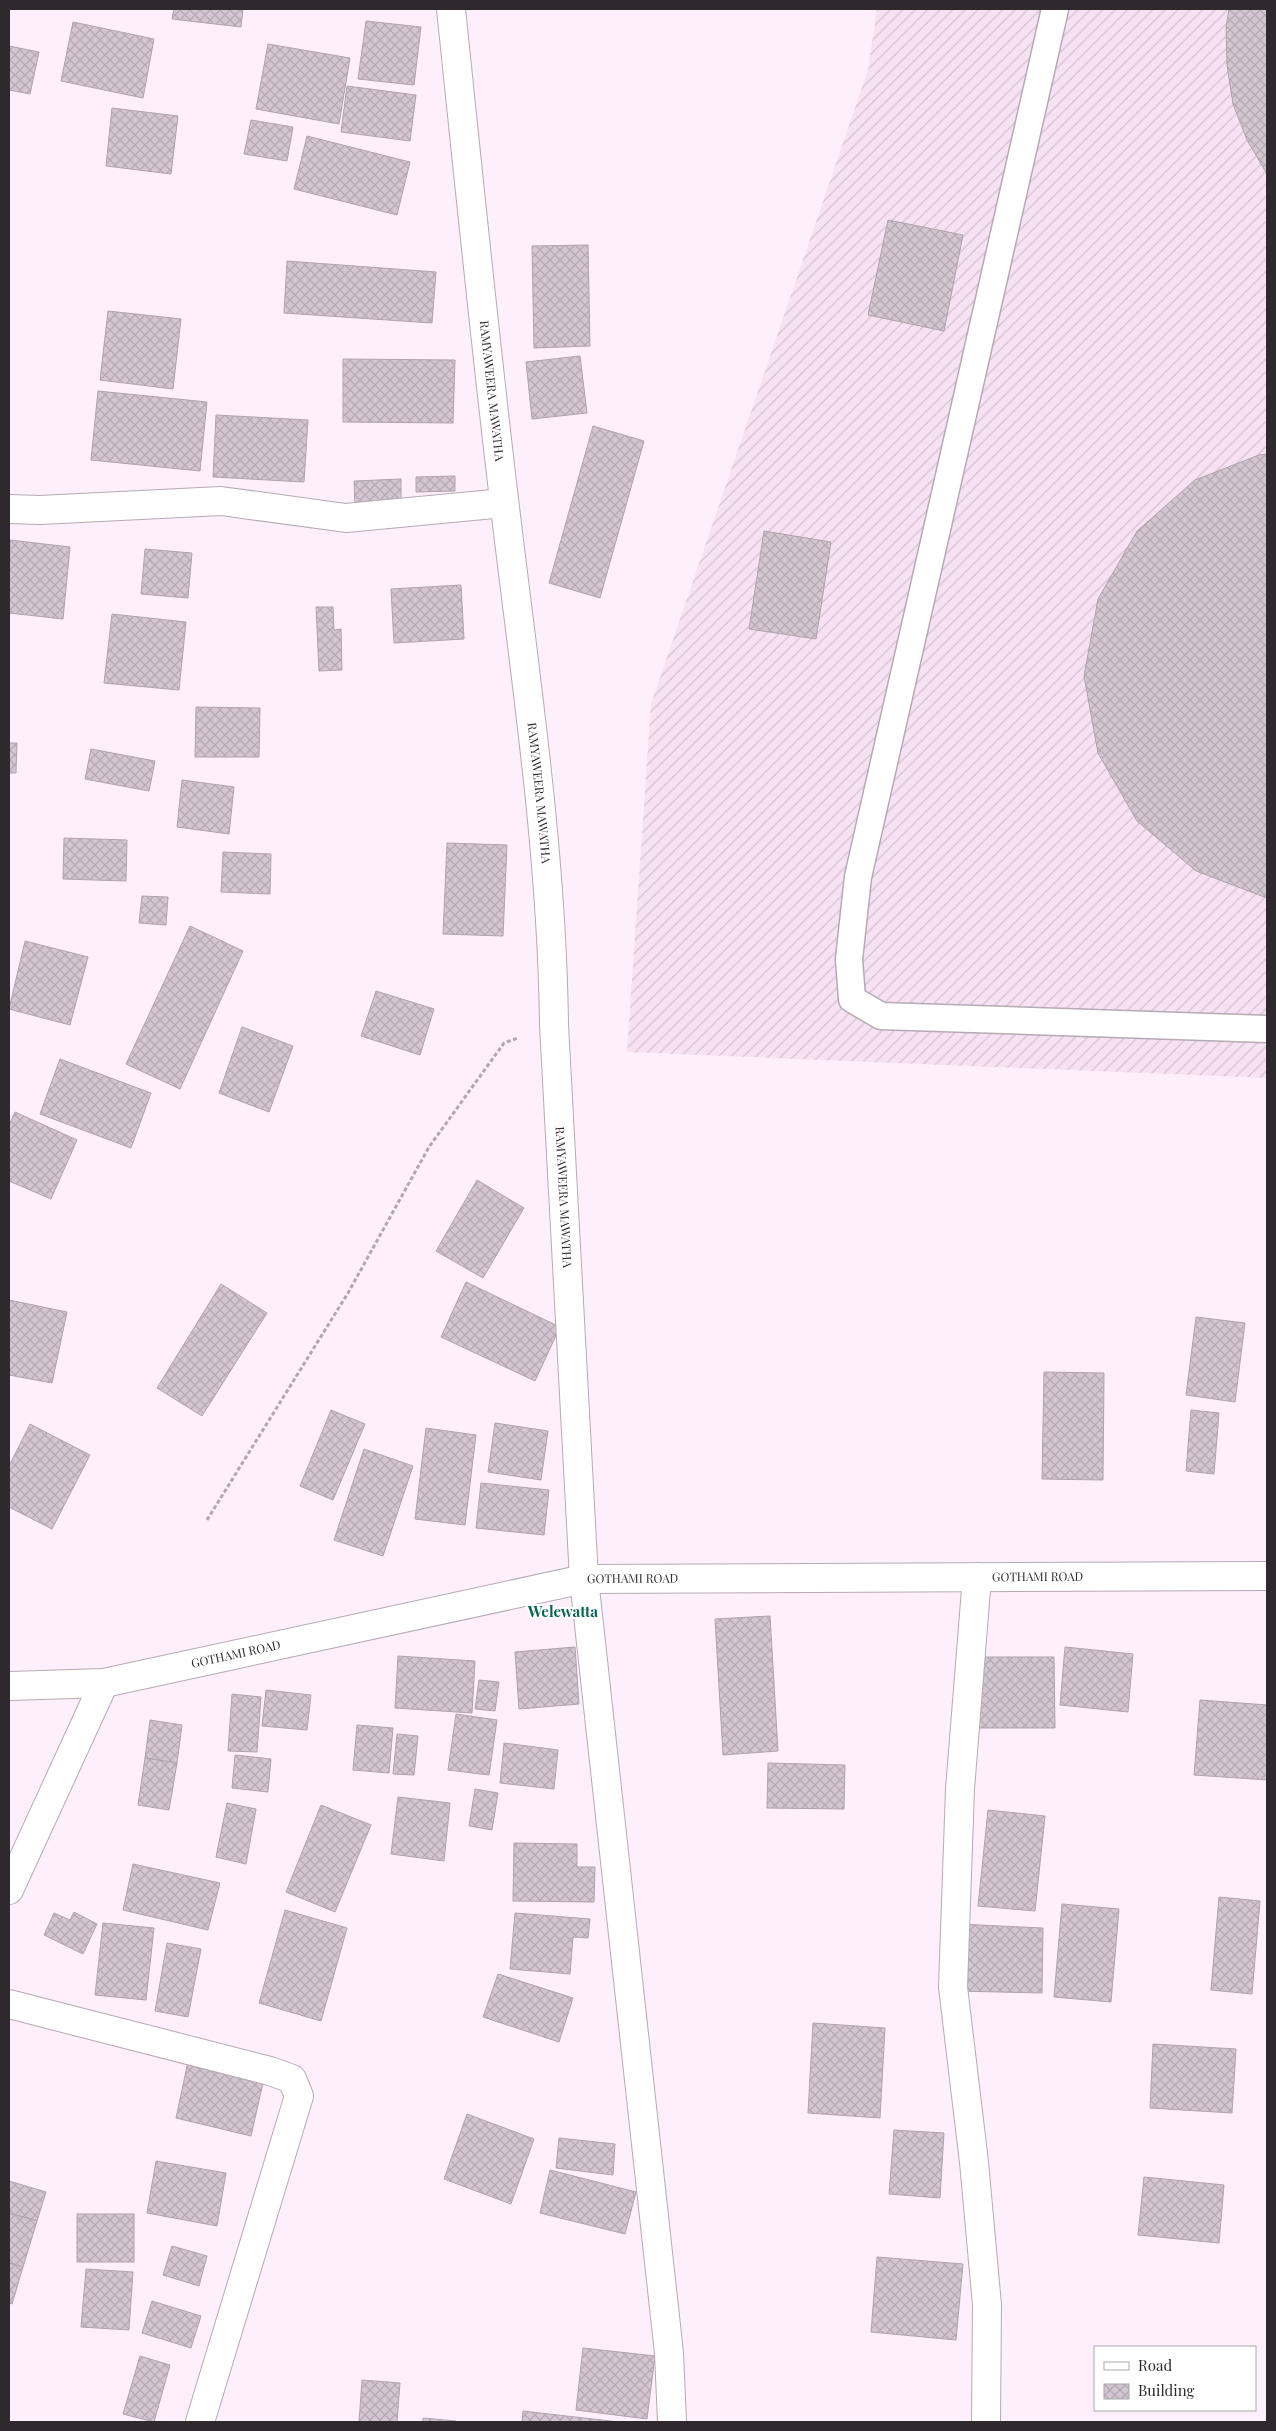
<svg xmlns="http://www.w3.org/2000/svg" width="1276" height="2431" viewBox="0 0 1276 2431" font-family="'Playfair Display',serif">
	<style>
		.industrial { fill: url(#industrial-furrows) }
		.building { fill: url(#building-cross-hatch); stroke: #b0a3ae }
		.lines { fill: none; stroke-linecap: round; stroke-linejoin: round }
		.lane-casing { stroke: #b6aab5; stroke-width: 29 }
		.street-casing { stroke: #b6aab5; stroke-width: 30 }
		.secondary-casing { stroke: #b6aab5; stroke-width: 30 }
		.path { stroke: #b2a6b0; stroke-width: 3; stroke-dasharray: 4 2.5; stroke-linecap: butt }
		.lane { stroke: #fff; stroke-width: 26 }
		.street { stroke: #fff; stroke-width: 28 }
		.secondary { stroke: #fff; stroke-width: 28 }
		.labels { text-anchor: middle; stroke-width: 4; stroke-linejoin: round; paint-order: stroke }
		.street-label { font-size: 12px; fill: #2f292e; stroke: #fff }
		.quarter-label { font-size: 15px; font-weight: bold; fill: #0a6558; stroke: #fff }
	</style>
	<defs>
		<pattern id="industrial-furrows" width="10" height="10" patternUnits="userSpaceOnUse" patternTransform="scale(1.25)"><rect width="10" height="10" fill="#f6e2f3"/><path d="M-1 1l2-2M0 10L10 0M9 11l2-2" fill="none" stroke="#d3c2d1"/></pattern>
		<pattern id="building-cross-hatch" width="8" height="8" patternUnits="userSpaceOnUse" patternTransform="scale(1.25)"><rect width="8" height="8" fill="#d3c6d1"/><path d="M0 0l8 8M0 8l8-8" fill="none" stroke="#b5aab4"/></pattern>
	</defs>
	<rect width="100%" height="100%" fill="#fdeffb"/>
	<polygon class="industrial" points="877,9 1267,9 1267,1078 627,1052 651,704 868,70"/>
	<g class="building">
		<polygon points="174,9 243,9 241,27 172,19"/>
		<polygon points="1229,9 1267,9 1267,174 1247,140 1233,104 1227,65 1226,27"/>
		<polygon points="366,21 421,27 414,85 358,79"/>
		<polygon points="73,22 154,39 143,98 61,81"/>
		<polygon points="268,44 350,58 339,124 256,109"/>
		<polygon points="9,46 39,52 30,94 9,90"/>
		<polygon points="347,86 416,95 410,141 341,132"/>
		<polygon points="112,108 178,116 171,174 106,166"/>
		<polygon points="251,120 293,127 287,161 244,154"/>
		<polygon points="307,136 410,162 397,215 294,189"/>
		<polygon points="888,220 963,235 944,331 868,315"/>
		<polygon points="588,245 590,346 534,348 532,246"/>
		<polygon points="287,261 436,272 432,323 284,313"/>
		<polygon points="108,311 181,319 173,389 100,380"/>
		<polygon points="580,356 587,413 532,419 526,362"/>
		<polygon points="343,359 455,360 453,423 343,422"/>
		<polygon points="98,391 207,402 200,471 91,460"/>
		<polygon points="216,415 308,420 304,482 213,477"/>
		<polygon points="593,426 644,441 600,598 549,583"/>
		<polygon points="1267,454 1267,898 1196,871 1137,821 1098,753 1084,676 1098,599 1137,531 1195,480 1259,455"/>
		<polygon points="455,476 455,491 416,492 416,477"/>
		<polygon points="401,479 401,503 355,505 354,481"/>
		<polygon points="764,531 831,542 816,639 749,629"/>
		<polygon points="10,540 70,547 63,619 9,613"/>
		<polygon points="145,549 192,553 188,598 141,594"/>
		<polygon points="461,585 464,639 394,643 391,589"/>
		<polygon points="316,607 333,607 334,630 341,629 342,670 319,671"/>
		<polygon points="112,614 186,622 179,690 104,683"/>
		<polygon points="196,707 260,708 259,757 195,757"/>
		<polygon points="9,743 17,743 16,773 9,773"/>
		<polygon points="91,749 155,761 149,791 85,779"/>
		<polygon points="182,780 234,787 229,834 177,827"/>
		<polygon points="64,838 127,840 126,881 63,879"/>
		<polygon points="447,843 507,845 503,936 443,934"/>
		<polygon points="223,852 271,854 270,894 221,892"/>
		<polygon points="142,896 168,897 166,925 139,923"/>
		<polygon points="190,926 243,951 180,1089 126,1064"/>
		<polygon points="25,941 88,957 70,1025 9,1009"/>
		<polygon points="376,991 434,1009 420,1055 361,1036"/>
		<polygon points="242,1027 293,1046 269,1112 219,1093"/>
		<polygon points="60,1059 151,1093 131,1148 40,1114"/>
		<polygon points="15,1112 77,1140 51,1199 9,1181 9,1125"/>
		<polygon points="477,1180 524,1208 483,1278 436,1251"/>
		<polygon points="466,1282 560,1327 535,1381 441,1337"/>
		<polygon points="221,1284 267,1313 202,1416 157,1388"/>
		<polygon points="9,1300 67,1312 52,1383 9,1375"/>
		<polygon points="1196,1317 1245,1323 1235,1402 1186,1395"/>
		<polygon points="1044,1372 1104,1373 1103,1480 1042,1479"/>
		<polygon points="331,1410 365,1424 333,1500 300,1486"/>
		<polygon points="1191,1410 1219,1413 1214,1474 1186,1471"/>
		<polygon points="495,1423 548,1431 541,1480 488,1472"/>
		<polygon points="30,1424 90,1455 52,1529 9,1507 9,1466"/>
		<polygon points="426,1428 476,1435 465,1525 415,1519"/>
		<polygon points="364,1449 413,1466 383,1556 334,1540"/>
		<polygon points="481,1483 549,1490 544,1535 476,1528"/>
		<polygon points="770,1616 778,1751 723,1755 715,1619"/>
		<polygon points="575,1647 579,1704 519,1709 515,1652"/>
		<polygon points="1065,1647 1133,1654 1128,1712 1060,1705"/>
		<polygon points="398,1656 475,1661 472,1713 395,1708"/>
		<polygon points="977,1657 1054,1657 1055,1728 977,1728"/>
		<polygon points="479,1680 499,1682 495,1711 475,1709"/>
		<polygon points="266,1690 311,1695 307,1730 262,1726"/>
		<polygon points="232,1694 261,1697 257,1752 228,1751"/>
		<polygon points="1200,1700 1267,1705 1267,1780 1194,1775"/>
		<polygon points="456,1714 497,1720 489,1775 448,1770"/>
		<polygon points="150,1720 182,1725 177,1763 145,1758"/>
		<polygon points="357,1725 393,1728 389,1773 353,1770"/>
		<polygon points="397,1734 418,1736 414,1775 393,1774"/>
		<polygon points="504,1743 558,1750 554,1789 500,1783"/>
		<polygon points="235,1755 271,1759 268,1792 232,1788"/>
		<polygon points="145,1758 177,1763 169,1810 138,1805"/>
		<polygon points="768,1763 845,1765 844,1809 767,1808"/>
		<polygon points="475,1789 498,1793 492,1830 469,1826"/>
		<polygon points="398,1797 450,1803 444,1861 391,1854"/>
		<polygon points="227,1803 256,1809 246,1864 216,1857"/>
		<polygon points="321,1805 371,1825 335,1912 286,1892"/>
		<polygon points="988,1810 1045,1816 1035,1911 978,1906"/>
		<polygon points="514,1843 577,1844 577,1867 595,1867 594,1902 513,1901"/>
		<polygon points="133,1864 220,1883 208,1930 123,1910"/>
		<polygon points="1219,1897 1260,1901 1252,1994 1211,1990"/>
		<polygon points="1062,1904 1119,1909 1111,2002 1054,1997"/>
		<polygon points="285,1910 347,1928 321,2021 259,2003"/>
		<polygon points="74,1912 97,1924 83,1954 44,1935 54,1913 70,1920"/>
		<polygon points="515,1913 590,1919 588,1938 573,1937 570,1974 510,1969"/>
		<polygon points="103,1923 154,1928 146,2000 95,1995"/>
		<polygon points="958,1924 1043,1928 1042,1993 956,1991"/>
		<polygon points="167,1943 201,1949 188,2017 155,2011"/>
		<polygon points="498,1974 573,1998 559,2042 483,2017"/>
		<polygon points="813,2023 885,2028 880,2118 808,2113"/>
		<polygon points="1153,2044 1236,2049 1232,2113 1150,2108"/>
		<polygon points="189,2057 265,2074 251,2136 176,2118"/>
		<polygon points="467,2114 534,2139 511,2204 444,2179"/>
		<polygon points="894,2130 944,2133 940,2198 889,2194"/>
		<polygon points="559,2138 615,2144 613,2175 556,2168"/>
		<polygon points="156,2161 226,2173 217,2226 147,2213"/>
		<polygon points="550,2170 636,2192 625,2234 540,2213"/>
		<polygon points="1144,2177 1224,2185 1219,2243 1138,2235"/>
		<polygon points="9,2181 46,2192 37,2221 9,2213"/>
		<polygon points="9,2213 37,2221 23,2267 9,2263"/>
		<rect x="77" y="2214" width="57" height="48"/>
		<polygon points="172,2246 207,2256 199,2286 163,2275"/>
		<polygon points="877,2257 963,2264 956,2340 871,2332"/>
		<polygon points="9,2263 23,2267 12,2304 9,2303"/>
		<polygon points="86,2269 133,2272 129,2330 81,2327"/>
		<polygon points="152,2301 201,2316 191,2348 142,2333"/>
		<polygon points="583,2348 655,2356 647,2419 576,2410"/>
		<polygon points="140,2356 170,2365 154,2422 123,2414"/>
		<polygon points="362,2380 400,2383 397,2422 359,2422"/>
		<polygon points="523,2411 619,2422 522,2422"/>
		<polygon points="423,2418 456,2421 456,2422 423,2422"/>
	</g>
	<g class="lines">
		<g class="lane-casing">
			<polyline id="lane" points="1055,9 858,877 849,959 852,999 881,1016 1267,1029"/>
		</g>
		<g class="street-casing">
			<g id="street">
				<polyline points="9,509 40,510 221,501 346,518 504,503"/>
				<polyline points="977,1577 960,1789 953,1987 974,2162 987,2305 986,2422"/>
				<path id="s1" d="M9 1686 104 1683 584 1579 669 2353 672 2422"/>
				<polyline points="9,1890 104,1683"/>
				<polyline points="9,2004 270,2071 292,2079 299,2096 200,2422"/>
			</g>
		</g>
		<g class="secondary-casing">
			<g id="secondary">
				<path id="s2" d="M451 9C469 181 486 353 507 524 527 690 552 857 554 1025L584 1579 1267 1576"/>
			</g>
		</g>
		<polyline class="path" points="207,1520 348,1293 429,1147 504,1043 518,1038"/>
		<use href="#lane" class="lane"/>
		<use href="#street" class="street"/>
		<use href="#secondary" class="secondary"/>
	</g>
	<g class="labels">
		<g class="street-label">
			<text dy="4" stroke="none"><textPath href="#s2" startOffset="384">RAMYAWEERA MAWATHA</textPath></text>
			<text dy="4" stroke="none"><textPath href="#s2" startOffset="789">RAMYAWEERA MAWATHA</textPath></text>
			<text dy="4" stroke="none"><textPath href="#s2" startOffset="1194">RAMYAWEERA MAWATHA</textPath></text>
			<text dy="4" stroke="none"><textPath href="#s2" startOffset="2030">GOTHAMI ROAD</textPath></text>
			<text dy="4" stroke="none"><textPath href="#s2" startOffset="1625">GOTHAMI ROAD</textPath></text>
			<text dy="4" stroke="none"><textPath href="#s1" startOffset="230">GOTHAMI ROAD</textPath></text>
		</g>
		<g class="quarter-label">
			<text x="563" y="1617">Welewatta</text>
		</g>
	</g>
	<rect width="1276" height="2431" fill="none" stroke="#2f292e" stroke-width="20"/>
	<rect x="1094" y="2346" width="162" height="65" fill="#ffffff" stroke="#aca9ab"/>
	<rect x="1104" y="2362" width="25" height="8" fill="#ffffff" stroke="#aca9ab"/>
	<text x="1138" y="2371" font-size="15" fill="#2f292e">Road</text>
	<rect x="1104" y="2384" width="25" height="15" fill="url(#building-cross-hatch)" stroke="#aca9ab"/>
	<text x="1138" y="2396" font-size="15" fill="#2f292e">Building</text>
</svg>
